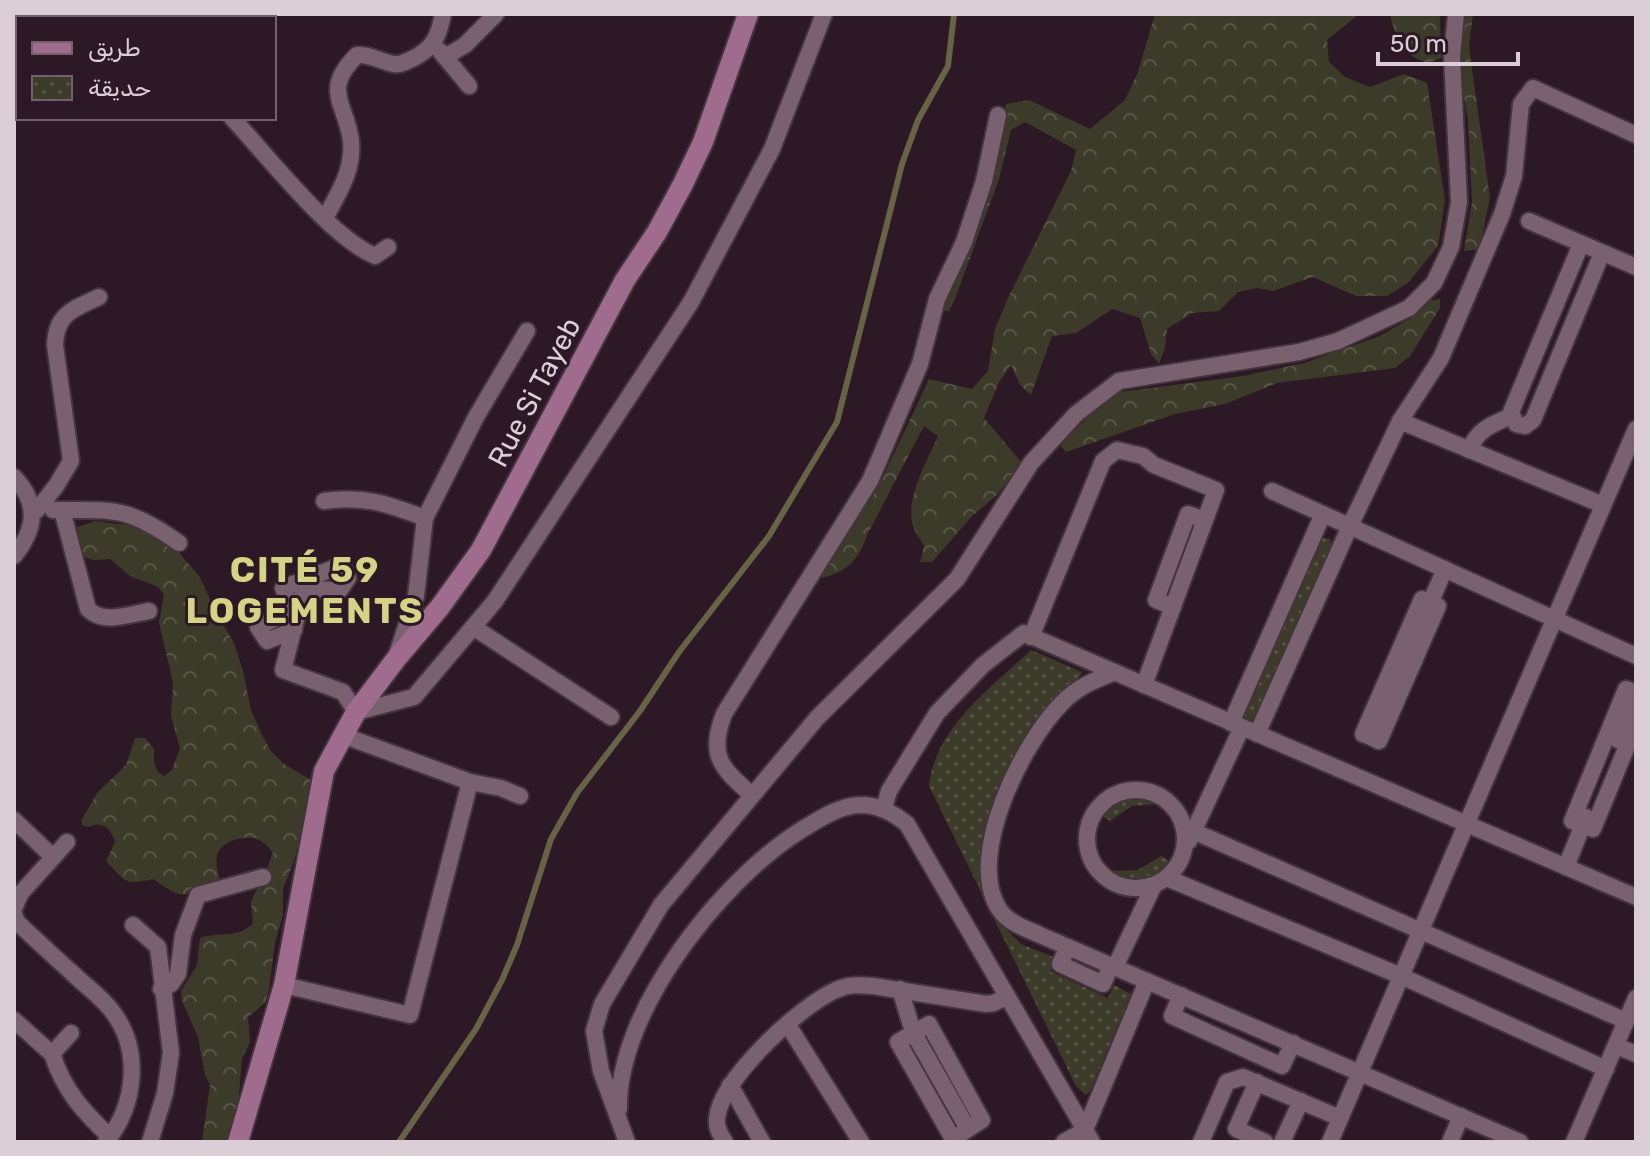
<svg xmlns="http://www.w3.org/2000/svg" width="1650" height="1156" viewBox="0 0 1650 1156" font-family="Rubik,Cairo,sans-serif">
	<style>
		.forest { fill: url(#forest-crowns) }
		.park { fill: url(#park-dots) }
		.lines { fill: none; stroke-linecap: round; stroke-linejoin: round }
		.stream { stroke: #656446; stroke-width: 6 }
		.minor-casing { stroke: #44343e; stroke-width: 20 }
		.secondary-casing { stroke: #44343e; stroke-width: 24 }
		.minor { stroke: #796170; stroke-width: 16 }
		.secondary { stroke: #a06c8e; stroke-width: 20 }
		.labels { text-anchor: middle; stroke-width: 6; stroke-linejoin: round; paint-order: stroke }
		.street-label { font-size: 28px; fill: #dcced6; stroke: #2c1925 }
		.district-label { font-size: 36px; font-weight: bold; letter-spacing: 2px; fill: #d5d385; stroke: #2c1925 }
	</style>
	<defs>
		<pattern id="forest-crowns" width="20" height="18" patternUnits="userSpaceOnUse" patternTransform="scale(2)"><rect width="20" height="18" fill="#3c3b29"/><path d="M2 6a3 3 0 1 1 6 0M12 15a3 3 0 1 1 6 0" fill="none" stroke="#585647"/></pattern>
		<pattern id="park-dots" width="8" height="8" patternUnits="userSpaceOnUse" patternTransform="scale(2)"><rect width="8" height="8" fill="#3c3b29"/><path d="M2 2h.1M6 6h.1" fill="none" stroke="#585647" stroke-width="1.8" stroke-linecap="round"/></pattern>
	</defs>
	<rect width="100%" height="100%" fill="#2c1925"/>
	<g class="forest">
		<path d="M1155 14H1359L1327 40 1329 62 1345 77 1370 87 1404 74 1427 83 1445 200 1438 246 1409 282 1387 296H1356L1313 277 1273 291 1257 288 1238 292 1219 311 1192 313 1167 329 1165 347 1159 364 1151 354 1140 318 1112 309 1076 333 1052 336 1031 395 1020 385 1011 365 999 382 984 418 1022 463 997 495 972 516 932 562H920L924 546C920 539 914 531 912 523 907 494 927 462 938 436L924 426 867 535C858 561 848 571 821 578L882 479 929 379 972 389 988 371 995 329 1008 298 1071 171 1076 150 1025 122 1011 130 999 179 955 299 949 311H942V302L988 179 1006 104 1029 100 1090 129 1125 100 1138 72Z"/>
		<path d="M1390 14H1440L1441 58 1428 63C1402 55 1396 40 1390 14Z"/>
		<polygon points="1461,14 1473,14 1469,47 1490,198 1479,249 1464,251 1472,202 1468,120 1456,53"/>
		<polygon points="1440,299 1440,308 1410,356 1395,368 1277,383 1225,404 1175,414 1066,452 1060,445 1090,415 1120,392 1243,376 1304,363 1380,336 1404,322 1428,301"/>
		<path d="M95 521 141 527 174 547 199 576 218 616 234 643 243 671 251 710 262 735 271 751 284 764 311 780 306 817 293 864 283 888V915L275 942 269 990 265 1003 248 1017 250 1043 242 1058 238 1106 230 1142H202L210 1085 205 1075 198 1037 182 1001 181 991 197 965 200 938C220 931 236 939 253 924L251 901 266 872 273 852C268 847 264 842 257 839 244 835 220 841 217 856 215 864 219 875 220 883 179 887 195 909 153 879 123 886 126 881 106 861L115 842C111 828 103 820 88 827L82 825V819L98 792 126 765 135 738H145L154 749C154 760 153 770 164 776L172 770 180 748 171 716 173 683 159 623 164 594 158 587 130 576 110 559 93 560 84 557 75 528Z"/>
	</g>
	<g class="park">
		<polygon points="1323,538 1330,539 1332,545 1255,716 1253,720 1246,719 1243,711"/>
		<path d="M1031 650 1082 672 984 843 981 859 984 895 999 922 1021 944 1056 958 1050 971 1108 998 1114 985 1131 994 1090 1091 1086 1095 1076 1086 929 786C935 727 991 688 1031 650Z"/>
		<polygon points="1142,796 1158,804 1132,806 1110,821 1100,815 1117,799"/>
		<path d="M1161 856 1170 861C1155 880 1131 886 1111 871L1138 870Z"/>
	</g>
	<g class="lines">
		<polyline class="stream" points="399,1142 476,1029 502,980 517,945 551,839 577,793 640,711 679,652 769,536 837,422 902,164 918,120 948,66 954,14"/>
		<g class="minor-casing">
			<g id="minor">
				<polyline points="136,14 140,18"/>
				<polyline points="110,18 115,14"/>
				<polyline points="440,51 469,86"/>
				<polyline points="445,57 465,45 496,14"/>
				<polyline points="14,102 18,98"/>
				<path d="M232 118C268 156 330 237 375 256L388 247"/>
				<path d="M325 218C338 194 354 170 351 141 346 102 321 91 357 55 371 54 381 62 394 64 401 65 405 62 412 59 433 49 439 36 443 14"/>
				<polyline points="1529,221 1636,267"/>
				<polyline points="1581,244 1511,412 1516,424 1525,426 1533,420 1602,253"/>
				<polyline points="1400,421 1441,358 1502,214 1514,176 1521,104 1533,88 1636,135"/>
				<path d="M1469 450C1478 429 1491 425 1511 416"/>
				<path d="M14 477C39 503 36 529 14 556"/>
				<polyline points="1272,491 1636,656"/>
				<path d="M324 501C363 495 388 504 425 518"/>
				<path d="M37 510 56 486 71 461 55 345C56 313 74 309 99 297"/>
				<path d="M53 510C114 510 127 506 179 543"/>
				<path d="M62 510 88 609C103 625 130 614 149 611"/>
				<polyline points="1173,607 1156,600 1188,514 1205,520"/>
				<polyline points="473,627 611,717"/>
				<polyline points="294,630 267,641 258,627 292,610 283,588 342,565 348,578 340,590 304,589 283,670 343,692 356,712 414,697 495,601 691,302 772,149 824,14"/>
				<polyline points="1031,637 1103,461 1117,450 1143,456 1154,465 1216,490 1144,685"/>
				<polyline points="397,654 416,596 425,518 476,417 527,331"/>
				<path d="M1115 672C1095 680 1077 687 1062 703 1023 742 965 856 999 909 1008 923 1025 928 1040 935L1520 1142"/>
				<polyline points="1636,693 1626,689 1572,821 1593,829 1636,724"/>
				<polyline points="1231,723 1323,514"/>
				<polyline points="1257,734 1350,526 1400,421 1603,505"/>
				<polyline points="342,735 470,782 501,788 520,796"/>
				<polyline points="1371,737 1379,741 1438,606 1422,599 1363,734 1371,737 1445,569"/>
				<polyline points="1618,740 1636,695"/>
				<circle cx="1136" cy="839" r="49"/>
				<path d="M752 795C721 768 708 756 724 714L870 481 920 364 937 299 964 242 984 181 998 115"/>
				<polyline points="884,808 889,791 937,713 983,665 1024,633 1636,897"/>
				<polyline points="14,820 53,857"/>
				<polyline points="1193,831 1626,1021"/>
				<polyline points="1189,841 1242,727"/>
				<polyline points="1566,867 1586,817"/>
				<polyline points="1167,878 1401,976 1606,1069"/>
				<polyline points="14,908 21,893 67,842"/>
				<path d="M14 914 17 922C38 942 59 961 81 981 91 990 103 999 112 1011 142 1050 136 1105 106 1142"/>
				<polyline points="133,925 158,947 171,1053 165,1093 150,1142"/>
				<polyline points="1068,947 1060,964 1103,984 1111,965"/>
				<polyline points="1115,967 1154,885"/>
				<polyline points="284,985 410,1015 470,782"/>
				<polyline points="161,989 171,984 178,974 183,935 198,895 263,877"/>
				<polyline points="900,989 913,1032 968,1129 953,1139 898,1042 929,1024 982,1120 968,1129"/>
				<polyline points="1181,995 1172,1016 1282,1066 1293,1043"/>
				<polyline points="14,1020 52,1054 71,1033"/>
				<polyline points="788,1025 861,1142"/>
				<polyline points="1616,1046 1636,1054"/>
				<path d="M52 1054C65 1092 82 1110 110 1137"/>
				<polyline points="1257,1082 1236,1129 1265,1142"/>
				<polyline points="730,1085 762,1142"/>
				<path d="M619 1109C617 1012 719 883 798 832 838 807 865 790 907 824L1092 1142"/>
				<polyline points="627,1142 601,1071 594,1031 602,1004 661,905 817,718 957,579 1031,463 1076,414 1119,381 1299,352 1338,341 1409,308 1434,283 1451,247 1459,202 1452,56 1456,14"/>
				<path d="M725 1142C720 1134 716 1128 717 1119 719 1080 801 1005 836 990 848 984 860 985 873 986L986 1004 994 1003 1007 996"/>
				<polyline points="1064,1142 1085,1130 1147,981"/>
				<polyline points="1201,1142 1227,1082 1243,1077 1340,1118"/>
				<polyline points="1282,1142 1301,1101"/>
				<polyline points="1330,1142 1636,429"/>
				<polyline points="1450,1142 1461,1116"/>
				<polyline points="1574,1142 1636,998"/>
			</g>
		</g>
		<g class="secondary-casing">
			<polyline id="secondary" points="238,1142 284,985 324,771 356,712 396,659 440,607 481,550 625,280 657,232 683,184 703,142 748,14"/>
		</g>
		<use href="#minor" class="minor"/>
		<use href="#secondary" class="secondary"/>
	</g>
	<g class="labels">
		<g class="street-label">
			<text transform="translate(534 392) rotate(-62)" y="10">Rue Si Tayeb</text>
		</g>
		<g class="district-label">
			<text x="305" y="582">CITÉ 59<tspan x="305" dy="41">LOGEMENTS</tspan></text>
		</g>
	</g>
	<rect width="1650" height="1156" fill="none" stroke="#dcced6" stroke-width="32"/>
	<rect x="16" y="16" width="260" height="104" fill="#2c1925" stroke="#72616c" stroke-width="2"/>
	<rect x="32" y="42" width="40" height="12" fill="#a06c8e" stroke="#72616c" stroke-width="2"/>
	<text x="88" y="56" font-size="24" fill="#dcced6">طريق</text>
	<rect x="32" y="76" width="40" height="24" fill="url(#park-dots)" stroke="#72616c" stroke-width="2"/>
	<text x="88" y="96" font-size="24" fill="#dcced6">حديقة</text>
	<path d="M1378 52v12h140v-12" fill="none" stroke="#dcced6" stroke-width="4"/>
	<text x="1390" y="52" font-size="24" fill="#dcced6" stroke="#2c1925" stroke-width="6" paint-order="stroke">50 m</text>
</svg>
